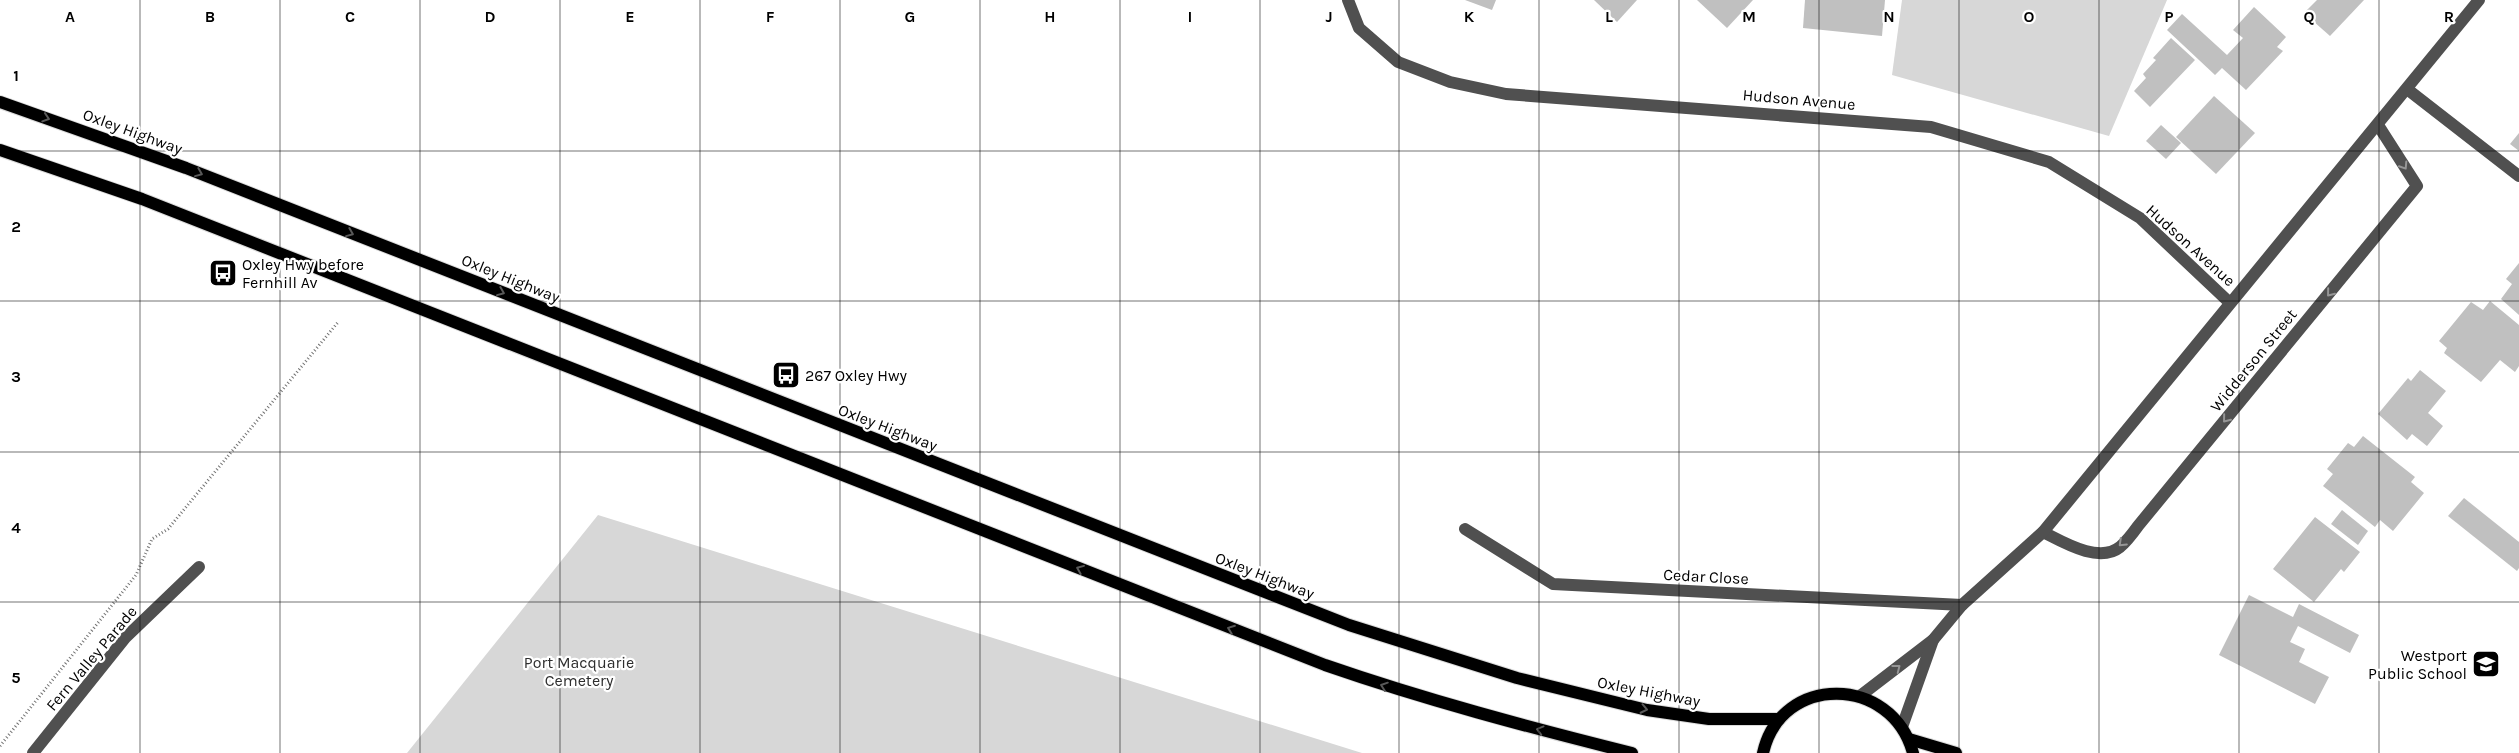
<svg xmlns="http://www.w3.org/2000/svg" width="2519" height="753" viewBox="0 0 2519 753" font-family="Karla,sans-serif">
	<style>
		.green { fill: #d7d7d7 }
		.building { fill: #c0c0c0 }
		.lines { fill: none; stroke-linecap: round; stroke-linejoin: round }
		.major-casing { stroke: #dbdbdb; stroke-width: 14 }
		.path { stroke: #727272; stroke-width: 3; stroke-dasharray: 1 2.5; stroke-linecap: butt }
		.minor { stroke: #505050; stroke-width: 12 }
		.major { stroke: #000; stroke-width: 12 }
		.oneway { stroke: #595959 }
		.oneway2 { stroke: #969696 }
		.grid { fill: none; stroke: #000; stroke-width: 1; stroke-opacity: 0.55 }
		.labels { text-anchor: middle; stroke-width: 4.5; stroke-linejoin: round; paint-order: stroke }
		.street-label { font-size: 16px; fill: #000; stroke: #fff }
		.poi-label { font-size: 16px; fill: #000; stroke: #fff; text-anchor: start }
		.park-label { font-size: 16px; fill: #2e2e2e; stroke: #fff }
		.grid-label { font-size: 16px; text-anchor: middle; font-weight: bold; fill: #000; stroke: #fff; stroke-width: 4.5; stroke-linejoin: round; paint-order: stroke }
	</style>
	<rect width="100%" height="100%" fill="#fff"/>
	<g class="green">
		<polygon points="1902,0 2167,0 2109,136 1892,75"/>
		<polygon points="598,515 1362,753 407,753"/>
	</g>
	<g class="building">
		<polygon points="1465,0 1496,0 1492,10"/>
		<polygon points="1594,0 1637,0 1617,22"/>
		<polygon points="1697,0 1753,0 1727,28"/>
		<polygon points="1805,0 1885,0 1882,36 1803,28"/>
		<polygon points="2317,0 2364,0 2330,36 2304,13"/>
		<polygon points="2254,7 2286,37 2277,47 2283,51 2246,90 2222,68 2215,75 2167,30 2182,14 2227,55 2243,38 2233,30"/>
		<polygon points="2171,38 2195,60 2150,107 2134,91 2146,78 2143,74 2156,60 2153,58"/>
		<polygon points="2214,96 2255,133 2216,174 2176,137"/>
		<polygon points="2161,125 2181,143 2166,159 2146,141"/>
		<polygon points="2519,133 2519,151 2510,144"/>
		<polygon points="2519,263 2519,315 2501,299 2512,284 2506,279"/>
		<polygon points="2490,301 2519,325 2519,366 2515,372 2500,360 2481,382 2444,353 2447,348 2439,341 2471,302 2483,310"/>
		<polygon points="2420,370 2446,391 2428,413 2443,426 2427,446 2412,434 2407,440 2378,414 2408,378 2411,381"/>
		<polygon points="2363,436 2415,477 2411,482 2424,493 2393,531 2380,520 2375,527 2323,486 2333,474 2327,469 2348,443 2354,447"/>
		<polygon points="2464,498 2519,542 2519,568 2517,571 2448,516"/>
		<polygon points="2342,510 2368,531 2358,545 2331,524"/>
		<polygon points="2315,517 2360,552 2344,572 2341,569 2314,602 2273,569"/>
		<polygon points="2249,595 2293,617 2299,604 2359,635 2350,653 2298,626 2290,642 2305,649 2299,662 2329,677 2315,704 2219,655"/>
	</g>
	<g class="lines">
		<g class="major-casing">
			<g id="major">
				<polyline points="0,102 186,168 1349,625 1517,678 1647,710 1709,719 1779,719"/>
				<path d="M0 150 142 199 1325 665C1426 700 1528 727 1632 753"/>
				<polyline points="1909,739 1956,753"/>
				<path d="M1763 753C1781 673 1892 675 1913 753"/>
			</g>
		</g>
		<polyline class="path" points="0,746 136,575 152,539 168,529 339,321"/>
		<g class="minor">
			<polyline points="1348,0 1359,28 1398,62 1450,82 1506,94 1931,127 2049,162 2140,218 2230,303"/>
			<polyline points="2407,89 2519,176"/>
			<polyline points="1465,529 1553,584 1962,605"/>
			<path d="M2043 532C2063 542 2099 564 2120 547 2127 541 2133 533 2138 526L2417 186 2378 125"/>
			<polyline points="1860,696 1933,640 1962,605 2043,532 2479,0"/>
			<polyline points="1902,727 1933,640"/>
			<polyline points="33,753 125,638 199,567"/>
		</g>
		<use href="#major" class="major"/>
	</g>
	<defs><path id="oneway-chevron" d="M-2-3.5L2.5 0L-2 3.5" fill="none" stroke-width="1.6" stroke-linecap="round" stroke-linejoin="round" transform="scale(1.25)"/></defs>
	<g class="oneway">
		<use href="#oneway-chevron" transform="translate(46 118) rotate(18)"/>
		<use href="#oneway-chevron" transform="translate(199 173) rotate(22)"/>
		<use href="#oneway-chevron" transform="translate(350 233) rotate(22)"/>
		<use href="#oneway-chevron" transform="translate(501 292) rotate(22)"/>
		<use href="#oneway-chevron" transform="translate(1080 569) rotate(-158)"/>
		<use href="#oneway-chevron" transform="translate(1231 629) rotate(-159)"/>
		<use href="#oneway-chevron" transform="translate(1384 686) rotate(-161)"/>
		<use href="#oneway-chevron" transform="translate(1644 709) rotate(12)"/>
		<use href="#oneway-chevron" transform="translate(1540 730) rotate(-165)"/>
	</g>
	<g class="oneway2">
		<use href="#oneway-chevron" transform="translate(2404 166) rotate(57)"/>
		<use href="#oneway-chevron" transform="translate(2330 293) rotate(129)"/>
		<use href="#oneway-chevron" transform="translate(2226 419) rotate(129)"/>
		<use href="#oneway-chevron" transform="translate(2122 543) rotate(136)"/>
		<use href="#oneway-chevron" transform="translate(1897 668) rotate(-38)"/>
	</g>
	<path class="grid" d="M140 0V753M280 0V753M420 0V753M560 0V753M700 0V753M840 0V753M980 0V753M1120 0V753M1260 0V753M1399 0V753M1539 0V753M1679 0V753M1819 0V753M1959 0V753M2099 0V753M2239 0V753M2379 0V753M0 151H2519M0 301H2519M0 452H2519M0 602H2519"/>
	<defs>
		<g id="bus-square" transform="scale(1.4375)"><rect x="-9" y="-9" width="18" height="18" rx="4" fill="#000" stroke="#fff"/><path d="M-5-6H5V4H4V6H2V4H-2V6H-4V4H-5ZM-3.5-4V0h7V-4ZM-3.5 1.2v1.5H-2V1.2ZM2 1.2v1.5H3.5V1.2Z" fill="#fff"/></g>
		<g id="school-square" transform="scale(1.4375)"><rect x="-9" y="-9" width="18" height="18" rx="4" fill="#000" stroke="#fff"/><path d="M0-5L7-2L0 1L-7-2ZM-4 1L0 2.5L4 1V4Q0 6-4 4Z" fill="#fff"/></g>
	</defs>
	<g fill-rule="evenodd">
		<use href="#bus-square" x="223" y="273"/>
		<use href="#bus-square" x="786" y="375"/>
		<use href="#school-square" x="2486" y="664"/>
	</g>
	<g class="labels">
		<g class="street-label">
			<text transform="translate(1799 99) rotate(5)" y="6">Hudson Avenue</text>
			<text transform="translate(133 131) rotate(20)" y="6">Oxley Highway</text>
			<text transform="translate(2191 245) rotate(42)" y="6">Hudson Avenue</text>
			<text transform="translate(511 278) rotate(22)" y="6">Oxley Highway</text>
			<text transform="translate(2253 360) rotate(-51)" y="6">Widderson Street</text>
			<text transform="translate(888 427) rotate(21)" y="6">Oxley Highway</text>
			<text transform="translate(1265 575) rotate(21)" y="6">Oxley Highway</text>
			<text transform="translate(1706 576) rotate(3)" y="6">Cedar Close</text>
			<text transform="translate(91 658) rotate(-50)" y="6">Fern Valley Parade</text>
			<text transform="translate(1649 691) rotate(11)" y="6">Oxley Highway</text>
		</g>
		<g class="poi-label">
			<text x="242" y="270">Oxley Hwy before<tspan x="242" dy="18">Fernhill Av</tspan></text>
			<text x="805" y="381">267 Oxley Hwy</text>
			<text x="2467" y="661" text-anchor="end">Westport<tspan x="2467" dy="18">Public School</tspan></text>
		</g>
		<g class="park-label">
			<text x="579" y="668">Port Macquarie<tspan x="579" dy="18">Cemetery</tspan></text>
		</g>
	</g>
	<g class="grid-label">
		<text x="70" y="22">A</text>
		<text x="210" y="22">B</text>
		<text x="350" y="22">C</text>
		<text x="490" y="22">D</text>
		<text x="630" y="22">E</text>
		<text x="770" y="22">F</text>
		<text x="910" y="22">G</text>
		<text x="1050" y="22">H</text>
		<text x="1190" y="22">I</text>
		<text x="1329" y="22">J</text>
		<text x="1469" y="22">K</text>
		<text x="1609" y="22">L</text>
		<text x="1749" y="22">M</text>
		<text x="1889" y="22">N</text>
		<text x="2029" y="22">O</text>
		<text x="2169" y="22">P</text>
		<text x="2309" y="22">Q</text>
		<text x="2449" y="22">R</text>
		<text x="16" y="81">1</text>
		<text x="16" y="232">2</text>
		<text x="16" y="382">3</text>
		<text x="16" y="533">4</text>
		<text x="16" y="683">5</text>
	</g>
</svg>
